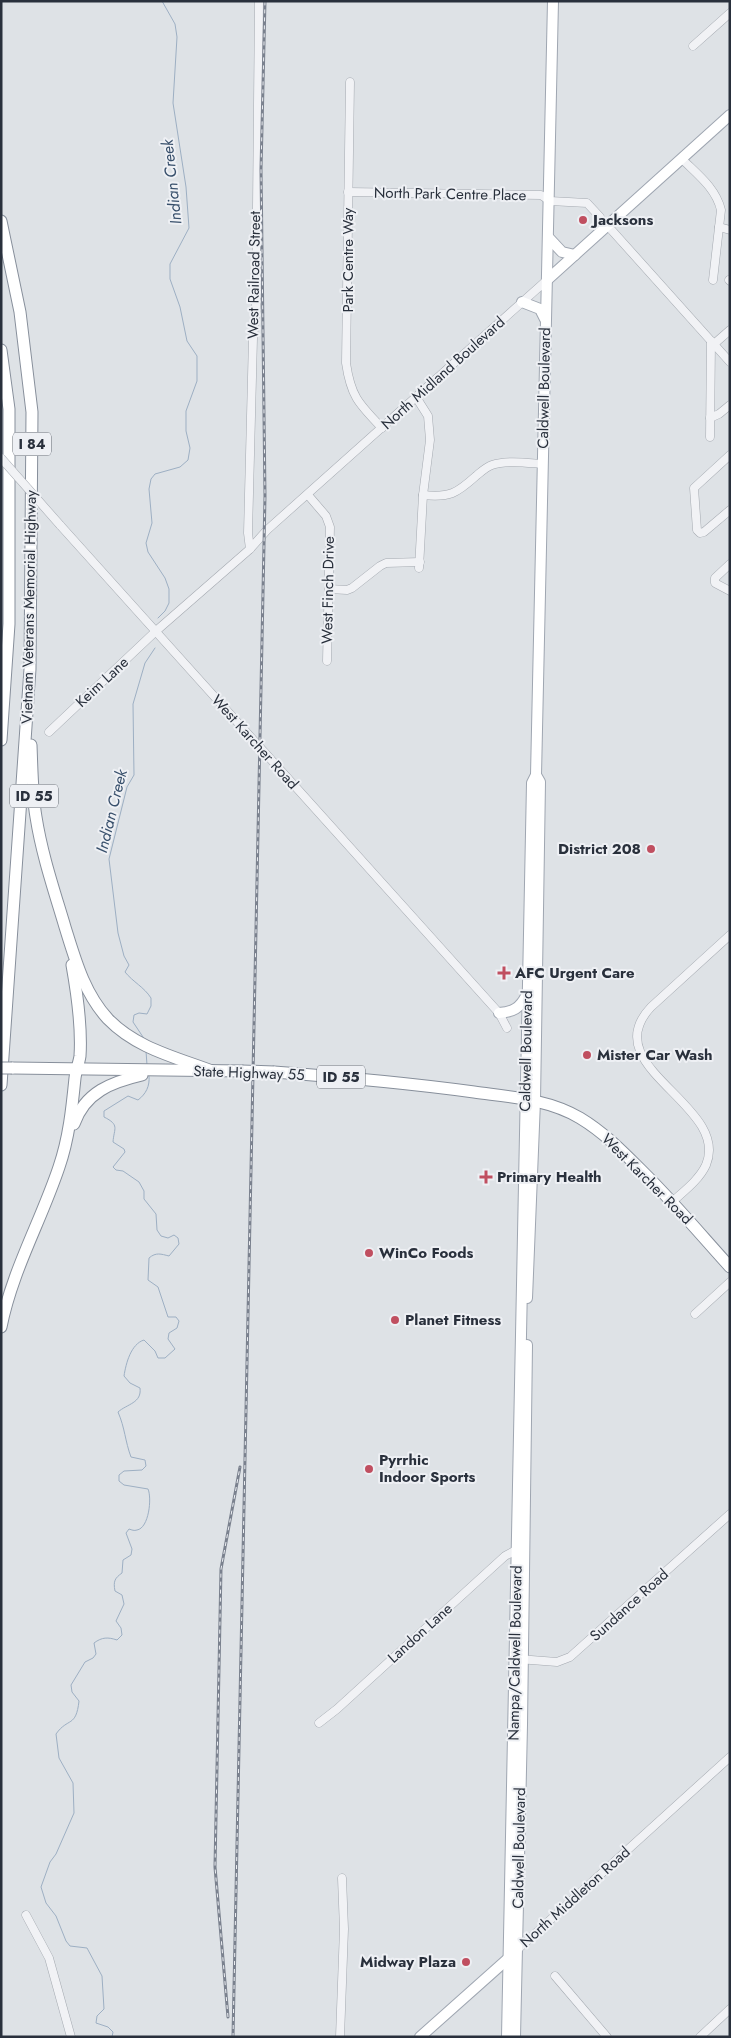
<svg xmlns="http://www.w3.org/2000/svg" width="731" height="2038" viewBox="0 0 731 2038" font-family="Jost,sans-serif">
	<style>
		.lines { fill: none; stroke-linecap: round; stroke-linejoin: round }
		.stream { stroke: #9dafc3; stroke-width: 1 }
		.minor-casing { stroke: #a4a9b0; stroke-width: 9 }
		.major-casing { stroke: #9fa6b1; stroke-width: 12 }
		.highway-casing { stroke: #878f9b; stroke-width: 13 }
		.minor { stroke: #f1f2f5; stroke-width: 8 }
		.major { stroke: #fff; stroke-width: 10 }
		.highway { stroke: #fff; stroke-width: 11 }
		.rail-casing { stroke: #7a818e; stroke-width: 3 }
		.rail { stroke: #eef0f4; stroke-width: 1; stroke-dasharray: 4; stroke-linecap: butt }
		.minor-bridge-casing { stroke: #a4a9b0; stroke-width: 9; stroke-linecap: butt }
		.highway-bridge-casing { stroke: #878f9b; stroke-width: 13; stroke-linecap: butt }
		.minor-bridge { stroke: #f1f2f5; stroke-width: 8 }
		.highway-bridge { stroke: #fff; stroke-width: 11 }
		.poi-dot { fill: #c04f60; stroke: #eef0f4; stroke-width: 2 }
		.labels { text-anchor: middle; stroke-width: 4; stroke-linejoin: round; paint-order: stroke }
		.shield { fill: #eef0f4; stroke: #646a73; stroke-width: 1 }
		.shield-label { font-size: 14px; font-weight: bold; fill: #29303c }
		.street-label { font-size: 15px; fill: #29303c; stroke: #eef0f4 }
		.poi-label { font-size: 15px; font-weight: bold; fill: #29303c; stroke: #eef0f4; text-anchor: start }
		.water-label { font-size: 16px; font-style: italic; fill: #374f6b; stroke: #eef0f4 }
	</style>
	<rect width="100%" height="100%" fill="#dee2e6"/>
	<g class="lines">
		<g class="stream">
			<polyline points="158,618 165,611 169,603 169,589 165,578 148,552 146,543 152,523 149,489 151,479 155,474 180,467 188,460 190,448 186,431 186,411 197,381 197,356 187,341 180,307 170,279 170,264 189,228 186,187 173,103 177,37 175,24 162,1"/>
			<path d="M145 1040 133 1022 134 1015 139 1013 147 1014 151 1006V998C144 987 133 982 125 972L129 965 124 956 118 933 109 859 127 787 134 775 133 704 145 663 155 648"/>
			<polyline points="146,1051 147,1065"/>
			<path d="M112 2037 113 2032 108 2027 96 2023 97 2016 104 2009 102 1976 87 1948 70 1946 66 1941 56 1916 46 1903 41 1887 50 1862 56 1854 74 1813 73 1783 59 1758 56 1734C68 1717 76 1728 79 1701L72 1692 71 1685 85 1662 93 1658 96 1654 94 1643C102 1637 108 1637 117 1640L122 1635 121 1628 116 1621 124 1604 122 1595 115 1591C113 1581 115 1578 122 1573L123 1560 131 1555 132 1549 126 1533 129 1529C132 1530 134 1531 137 1530 149 1528 152 1498 148 1489L124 1485 119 1481V1475L124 1471 142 1470 146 1466 145 1460 131 1457C125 1441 125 1428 118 1412 127 1404 142 1403 140 1388L130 1383 124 1376C126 1363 131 1344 144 1340L155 1351 158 1358H165L175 1349 168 1339 169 1333 177 1328 179 1321 176 1317H168L158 1287 148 1280 149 1258C156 1252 161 1254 169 1256L179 1244 178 1238 174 1235 168 1238 161 1236 157 1230 156 1214 144 1199V1191L139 1182 123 1171 116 1170 113 1167 125 1152 124 1149 113 1142C114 1128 120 1125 104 1117V1111L128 1096 138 1100C146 1094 150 1086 149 1076"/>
		</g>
		<g class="minor-casing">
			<g id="minor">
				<polyline points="693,46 730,13"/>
				<path d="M350 82 346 363C351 397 359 404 382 428"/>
				<path d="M682 159C697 174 716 188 721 210L713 280"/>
				<polyline points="348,192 541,195 550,201 587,203 600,217"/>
				<polyline points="607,225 730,362"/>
				<polyline points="719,227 730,230"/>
				<polyline points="729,280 730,281"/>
				<polyline points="714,344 730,330"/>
				<polyline points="416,397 428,416 430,440 423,495 419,568"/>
				<polyline points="710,418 719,414 730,405"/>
				<polyline points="710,437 711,341"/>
				<polyline points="730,455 694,488 697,530 700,533 704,532 730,510"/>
				<polyline points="308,495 326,516 330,527 327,661"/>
				<path d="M423 495C450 498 457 493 476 476 481 472 486 467 492 465 507 460 528 463 543 464"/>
				<polyline points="60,525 499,1013 507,1028"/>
				<polyline points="250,549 248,533 253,338 256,309 259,1"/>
				<polyline points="730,564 715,578 715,583 730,591"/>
				<polyline points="329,589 347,590 352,588 380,566 386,563 420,562"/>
				<polyline points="49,732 156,631 250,549 267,530 547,280"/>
				<path d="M672 1202C684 1191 699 1180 706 1165 731 1105 594 1067 651 1007L730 935"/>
				<polyline points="695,1314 730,1282"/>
				<polyline points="518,1659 557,1662 570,1657 730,1514"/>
				<polyline points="319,1723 337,1709 505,1556 520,1548"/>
				<polyline points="26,1915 49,1958 71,2037"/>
				<polyline points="517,1950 730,1757"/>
				<polyline points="555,1976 607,2037"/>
				<polyline points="340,2037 344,1929 342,1878"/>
				<polyline points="700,2037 730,2009"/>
			</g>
		</g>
		<g class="major-casing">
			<g id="major">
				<polyline points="548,237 562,252 575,255"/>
				<polyline points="547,280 730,115"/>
				<polyline points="522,302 540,309 545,319"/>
				<path d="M499 1013C513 1012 520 1008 526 996"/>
				<polyline points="527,1298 535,1101 540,782 536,775"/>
				<polyline points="420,2037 511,1956"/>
				<polyline points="507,2037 532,783 536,775 553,1"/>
				<polyline points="515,2037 522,1725 527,1345"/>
			</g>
		</g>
		<g class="highway-casing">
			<g id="highway">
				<polyline points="1,221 20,312 32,412 30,669 1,1085"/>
				<polyline points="1,350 9,409 9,624 1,740"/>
				<path d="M31 745C32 769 32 794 36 817 42 855 54 890 65 927 75 959 84 993 108 1019 136 1048 175 1057 212 1071"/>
				<polyline points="12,1068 242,1071"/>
				<path d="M274 1072C341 1077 408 1083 474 1092 510 1097 548 1099 580 1118 605 1133 625 1154 646 1175 675 1204 702 1236 730 1267"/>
				<path d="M74 1124C85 1092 112 1082 142 1075"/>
				<path d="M1 1327C12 1271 41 1221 59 1167 69 1138 72 1108 75 1078 76 1070 79 1063 80 1056 82 1027 77 993 72 965"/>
			</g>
		</g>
		<use href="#minor" class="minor"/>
		<use href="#major" class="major"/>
		<use href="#highway" class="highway"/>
		<g class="rail-casing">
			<g id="rail">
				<polyline points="228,2017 215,1867 221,1569 240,1467"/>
				<polyline points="233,2037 265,496 261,169 265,1"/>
			</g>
		</g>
		<use href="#rail" class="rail"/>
		<g class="minor-bridge-casing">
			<polyline id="minor-bridge" points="1,458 60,525"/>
		</g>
		<g class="highway-bridge-casing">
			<g id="highway-bridge">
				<polyline points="1,1068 12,1068"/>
				<polyline points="242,1071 274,1072"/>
			</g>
		</g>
		<use href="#minor-bridge" class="minor-bridge"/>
		<use href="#highway-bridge" class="highway-bridge"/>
	</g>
	<g class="poi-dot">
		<circle cx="583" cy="220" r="5"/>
		<circle cx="651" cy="849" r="5"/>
		<path d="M501.5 965.5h5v5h5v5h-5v5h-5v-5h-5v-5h5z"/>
		<circle cx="587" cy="1055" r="5"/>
		<path d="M483.5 1169.5h5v5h5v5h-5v5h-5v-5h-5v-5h5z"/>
		<circle cx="369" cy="1253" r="5"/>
		<circle cx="395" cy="1320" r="5"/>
		<circle cx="369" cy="1469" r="5"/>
		<circle cx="466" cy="1962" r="5"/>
	</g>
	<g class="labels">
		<g class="shield">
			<rect x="13" y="432.5" width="38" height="23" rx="4"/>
			<rect x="10" y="784.5" width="48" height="23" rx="4"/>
			<rect x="317" y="1065.5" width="48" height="23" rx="4"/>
		</g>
		<g class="shield-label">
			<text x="32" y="449">I 84</text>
			<text x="34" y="801">ID 55</text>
			<text x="341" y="1082">ID 55</text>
		</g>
		<g class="street-label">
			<text transform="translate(450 194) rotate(1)" y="5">North Park Centre Place</text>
			<text transform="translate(348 260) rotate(-90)" y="5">Park Centre Way</text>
			<text transform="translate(254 275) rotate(-89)" y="5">West Railroad Street</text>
			<text transform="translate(443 373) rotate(-42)" y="5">North Midland Boulevard</text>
			<text transform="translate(544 388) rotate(-89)" y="5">Caldwell Boulevard</text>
			<text transform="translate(328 590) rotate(-89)" y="5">West Finch Drive</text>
			<text transform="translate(29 607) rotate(-89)" y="5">Vietnam Veterans Memorial Highway</text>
			<text transform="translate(102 682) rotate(-43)" y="5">Keim Lane</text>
			<text transform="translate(255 742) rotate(48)" y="5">West Karcher Road</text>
			<text transform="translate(526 1051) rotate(-89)" y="5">Caldwell Boulevard</text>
			<text transform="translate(249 1073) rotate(2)" y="5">State Highway 55</text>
			<text transform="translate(647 1179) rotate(45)" y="5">West Karcher Road</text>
			<text transform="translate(629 1605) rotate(-42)" y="5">Sundance Road</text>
			<text transform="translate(420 1633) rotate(-42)" y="5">Landon Lane</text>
			<text transform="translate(515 1653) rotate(-89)" y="5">Nampa/Caldwell Boulevard</text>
			<text transform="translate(519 1848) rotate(-89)" y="5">Caldwell Boulevard</text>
			<text transform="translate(575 1897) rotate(-42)" y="5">North Middleton Road</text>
		</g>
		<g class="poi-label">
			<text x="593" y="225">Jacksons</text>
			<text x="641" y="854" text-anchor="end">District 208</text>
			<text x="515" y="978">AFC Urgent Care</text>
			<text x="597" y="1060">Mister Car Wash</text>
			<text x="497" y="1182">Primary Health</text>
			<text x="379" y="1258">WinCo Foods</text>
			<text x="405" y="1325">Planet Fitness</text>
			<text x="379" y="1465">Pyrrhic<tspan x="379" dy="17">Indoor Sports</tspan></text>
			<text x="456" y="1967" text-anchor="end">Midway Plaza</text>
		</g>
		<g class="water-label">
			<text transform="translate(171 182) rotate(-96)" y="6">Indian Creek</text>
			<text transform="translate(111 811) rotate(-76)" y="6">Indian Creek</text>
		</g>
	</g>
	<rect width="731" height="2038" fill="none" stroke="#29303c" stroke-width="5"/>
</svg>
